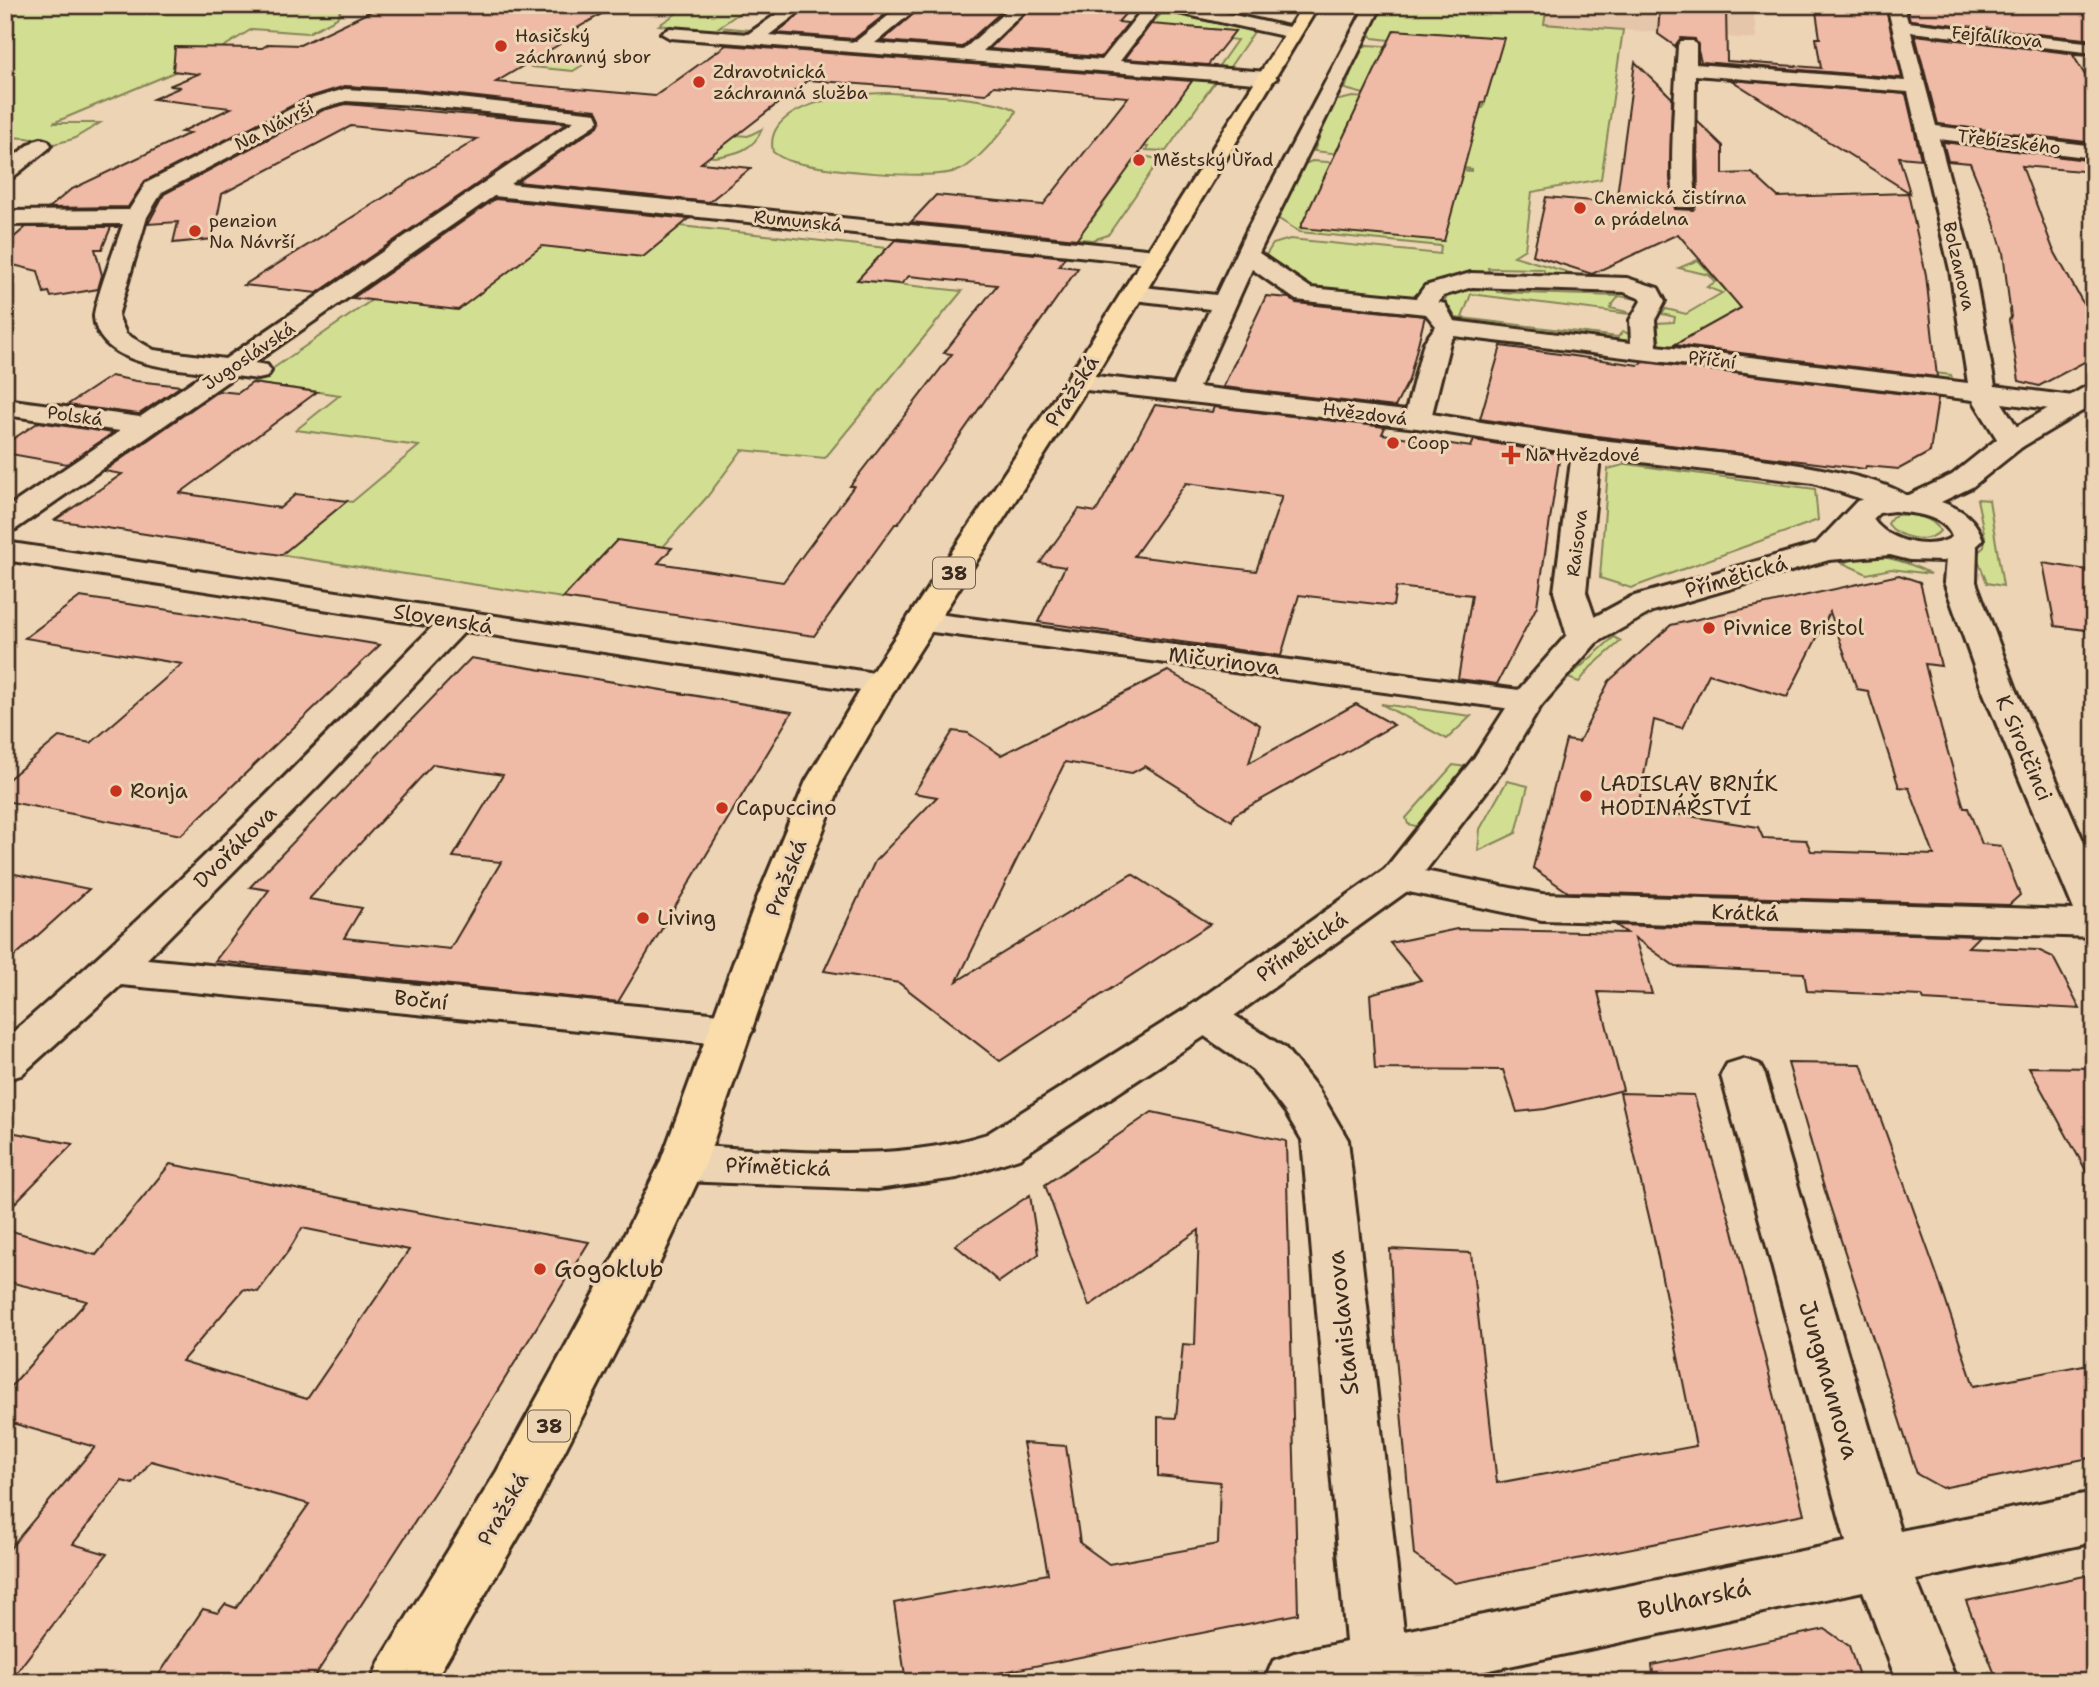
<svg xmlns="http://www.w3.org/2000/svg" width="2099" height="1687" viewBox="0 0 2099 1687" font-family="'Shantell Sans',sans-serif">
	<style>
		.built { fill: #e6c6aa }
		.green { fill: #d2df92; stroke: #868458; stroke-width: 2; fill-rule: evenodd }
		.building { fill: #efbaa6; stroke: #3b2a1e; stroke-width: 2; fill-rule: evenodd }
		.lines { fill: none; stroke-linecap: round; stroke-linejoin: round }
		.street-casing { stroke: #3b2a1e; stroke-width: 6 }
		.secondary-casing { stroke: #3b2a1e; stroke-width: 6 }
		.primary-casing { stroke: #3b2a1e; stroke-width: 6 }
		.street { fill: #ecd4b4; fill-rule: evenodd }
		.secondary { fill: #ecd4b4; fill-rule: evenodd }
		.primary { fill: #faddab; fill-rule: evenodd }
		.poi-dot { fill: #c8321e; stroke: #ecd4b4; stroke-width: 2.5 }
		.labels { text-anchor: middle; stroke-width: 6; stroke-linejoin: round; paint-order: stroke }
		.far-poi-label { font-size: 18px; fill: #3b2a1e; stroke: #ecd4b4; text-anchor: start }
		.far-street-label { font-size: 18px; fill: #3b2a1e; stroke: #ecd4b4 }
		.shield { fill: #ecd4b4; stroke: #705d4b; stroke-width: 2 }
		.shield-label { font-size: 19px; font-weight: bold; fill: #3b2a1e }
		.street-label { font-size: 21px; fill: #3b2a1e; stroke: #ecd4b4 }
		.poi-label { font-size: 21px; fill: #3b2a1e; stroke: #ecd4b4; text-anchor: start }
		.near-poi-label { font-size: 24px; fill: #3b2a1e; stroke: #ecd4b4; text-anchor: start }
		.near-street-label { font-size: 24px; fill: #3b2a1e; stroke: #ecd4b4 }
	</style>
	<rect width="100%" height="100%" fill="#ecd4b4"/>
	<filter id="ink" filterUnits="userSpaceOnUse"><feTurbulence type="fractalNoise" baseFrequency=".0143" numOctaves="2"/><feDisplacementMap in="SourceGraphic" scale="14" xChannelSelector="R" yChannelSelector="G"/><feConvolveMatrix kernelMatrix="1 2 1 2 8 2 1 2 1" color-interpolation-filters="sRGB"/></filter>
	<g filter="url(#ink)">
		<polygon class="built" points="1529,5 1753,5 1756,39 1525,23"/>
		<g class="green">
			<polygon points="5,5 343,5 337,18 308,33 252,29 201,61 53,123 100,123 73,139 54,144 27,138 5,137"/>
			<polygon points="676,5 751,5 719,27 750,30 759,24 768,25 752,36 659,25 680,11 674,7"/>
			<polygon points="1383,5 1547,5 1544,24 1623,30 1601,179 1532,192 1525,249 1514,256 1587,278 1547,277 1543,269 1488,268 1490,275 1430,287 1411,299 1305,289 1266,255 1273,244 1290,239 1440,254 1441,246 1300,232 1274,216 1302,165 1312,161 1471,171 1471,169 1314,151 1334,101 1353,97 1483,108 1484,105 1364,94 1345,89 1359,49 1367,45 1499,53 1373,38 1369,32"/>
			<path d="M1175 13 1254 32 1227 71 1121 61 1131 49 1145 47 1154 26H1149L1161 14ZM1186 27 1234 31 1229 39 1237 40 1218 67 1188 65 1208 37Z"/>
			<polygon points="549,57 588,60 589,61 573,71 532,67"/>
			<path d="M251 63 612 108 623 126 748 136 762 129C754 150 736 154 715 157L558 145 603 115 352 90 357 86Z"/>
			<polygon points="1099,70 1216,80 1166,151 1146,150 1148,147 1140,146 1181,96 1078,73"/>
			<path d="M891 93C916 95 1002 97 1016 111 1012 123 974 164 962 169 936 182 815 170 787 160 782 158 777 155 773 152 762 102 858 92 891 93Z"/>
			<polygon points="1141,156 1160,159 1108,235 1093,240 1032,235 1046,217 1091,221 1119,182 1130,159 1139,160"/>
			<polygon points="680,226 887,248 858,280 962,291 825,458 742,450 707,497 663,547 617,540 563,598 281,555 347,501 352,502 419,446 296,430 340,395 252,383 372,300 542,246"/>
			<polygon points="1698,260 1730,295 1793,292 1755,300 1705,328 1849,363 1951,375 1952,378 1948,381 1816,364 1814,367 1663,347 1660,345 1657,323 1674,322 1675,317 1662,314 1666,309 1686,314 1722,293 1707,287 1715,282 1709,275 1679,268"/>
			<polygon points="1494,286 1497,292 1617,296 1615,290 1618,289 1639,297 1637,299 1619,296 1610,308 1627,312 1629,314 1471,294 1462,318 1618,337 1623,331 1630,335 1631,339 1620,343 1491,327 1491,324 1456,318 1445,301 1448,293 1464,287"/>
			<polygon points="1627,464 1815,489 1818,520 1631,588 1600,578 1608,469"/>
			<polygon points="1977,499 1989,500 2003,586 1987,583 1976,554 1984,547 1985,537"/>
			<path d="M1897 515C1912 514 1933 516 1940 531 1928 545 1898 538 1888 524L1892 517Z"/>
			<path d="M1863 556C1889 556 1908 562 1931 574L1891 569 1867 574 1843 563Z"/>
			<polygon points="1614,637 1621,641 1591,667 1579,682 1568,678"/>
			<polygon points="1381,704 1471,716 1447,739"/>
			<polygon points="1453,765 1466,767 1430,824 1422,828 1408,824 1406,818"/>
			<polygon points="1507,781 1528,786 1516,833 1478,851 1480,829"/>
		</g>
		<g class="building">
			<polygon points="384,5 617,5 562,37 570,38 496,82 655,96 726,45 1192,81 1077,239 911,222 936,195 1043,205 1128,97 994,86 986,94 808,80 701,163 751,168 709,202 517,182 598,126 601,119 596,110 415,90 345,86 307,98 145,181 128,207 49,208 70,190 190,133 181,132 231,108 153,99 181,87 169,86 198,74 173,71 175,47 262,48 269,44 300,45"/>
			<polygon points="812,5 897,5 854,39 776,33"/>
			<polygon points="924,5 1009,5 962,47 882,41"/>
			<polygon points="1034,5 1106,9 1113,13 1126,13 1118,22 1128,23 1101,57 989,49"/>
			<polygon points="1660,5 1726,8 1727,61 1821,68 1816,38 1820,38 1815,5 1885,5 1902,78 1701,62 1695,39 1681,38 1675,46 1658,34"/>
			<polygon points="1906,5 2094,5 2094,40 1910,20"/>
			<polygon points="1151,24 1235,31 1208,65 1125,59"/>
			<polygon points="1394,30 1504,38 1485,102 1482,102 1444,241 1300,228"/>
			<polygon points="1915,35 2094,56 2073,55 2094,90 2094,143 1938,124"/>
			<polygon points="1635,62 1672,98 1670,178 1675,209 1693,210 1698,203 1697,121 1723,146 1723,174 1752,173 1778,197 1908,193 1926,275 1937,377 1674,345 1741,308 1678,234 1592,274 1533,255 1546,197 1616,203"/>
			<polygon points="1731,80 1906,94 1921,159 1899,157 1910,193"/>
			<polygon points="346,104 567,123 317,293 244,285 477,139 351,126 222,194 213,239 173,243 178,222 148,224 164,194 323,110"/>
			<polygon points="1943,142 2094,161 2094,172 2022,166 2053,249 2094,323 2094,357 2039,386 2019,381 2009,320 2011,317 2003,252 1992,216 1970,163 1948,161"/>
			<polygon points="495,199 689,219 643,257 542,246 458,310 353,298"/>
			<polygon points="26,227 118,227 111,227 102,249 95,249 102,275 98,289 51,297 49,292 44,293 38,271 5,263 5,245"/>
			<polygon points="895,240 1065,257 1059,266 1078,268 898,524 895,524 814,636 563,598 617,540 672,548 658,563 783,582 854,486 850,486 952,354 944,353 997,285 909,276 901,284 857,280"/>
			<polygon points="1266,296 1289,298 1296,303 1425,316 1409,380 1395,407 1223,387"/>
			<polygon points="1501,346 1638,365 1644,362 1938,398 1930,452 1899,469 1866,466 1865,469 1564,432 1480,419"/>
			<polygon points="111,376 136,381 181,386 139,414 67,405"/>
			<polygon points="252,383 317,392 180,493 280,508 296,494 347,501 281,555 55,520 122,474 104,471 218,391 238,393"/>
			<path d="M1155 405 1212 412 1214 407 1385 427 1382 434 1471 447 1474 440 1560 454 1537 606 1497 684 1458 679 1472 595 1396 587 1393 606 1299 595 1281 656 1038 622 1065 567 1040 563 1079 509 1096 512ZM1186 483 1282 496 1256 571 1134 556Z"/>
			<polygon points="39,422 113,433 67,464 5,453 5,444"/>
			<polygon points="2043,563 2094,571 2094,631 2055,626"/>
			<path d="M1899 575 1920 582 1941 666 1925 664 1941 728 1964 808H1968L1982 844 2001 846 2020 895 2009 905 1568 892 1533 868 1566 740 1579 742 1609 681 1671 625ZM1830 612 1857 689 1868 691 1899 787 1909 788 1934 855 1811 851 1806 840 1763 838 1758 827 1638 808 1654 720 1682 728 1709 674 1787 697Z"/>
			<polygon points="80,597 203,615 380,645 181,835 5,801 5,782 59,737 91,743 182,664 25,638"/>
			<path d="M471 658 792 712 618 1002 215 961 269 890 250 887ZM433 764 503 775 453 857 501 862 450 949 344 938 362 908 309 899Z"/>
			<polygon points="1168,671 1260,725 1249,763 1356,704 1394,725 1234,815 1232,821 1145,766 1132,773 1065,762 957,981 1132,874 1210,924 1000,1061 899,983 824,971 875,861 937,797 914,793 953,731 968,733 1001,755"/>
			<polygon points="5,872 89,889 5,965"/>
			<polygon points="1616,925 1979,936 1968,947 2038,950 2053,957 2080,1009 1924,1000 1922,996 1807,991 1804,973 1676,967 1635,938 1652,994 1598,992 1623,1090 1545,1109 1517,1112 1503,1070 1375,1069 1370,994 1421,980 1390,943 1457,929 1627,933"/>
			<polygon points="1788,1063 1861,1064 1937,1275 1974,1386 2094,1363 2094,1457 1942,1488 1917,1474 1825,1191"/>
			<polygon points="2029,1067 2094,1068 2094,1185"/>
			<polygon points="1620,1093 1694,1095 1736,1242 1804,1514 1455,1583 1414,1555 1394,1334 1390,1249 1471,1253 1497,1483 1696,1446 1654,1238"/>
			<polygon points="1152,1112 1286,1141 1298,1614 953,1682 906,1682 894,1603 1048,1574 1023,1443 1066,1446 1080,1543 1109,1564 1218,1544 1220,1482 1158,1476 1158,1417 1176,1418 1183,1344 1195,1345 1199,1230 1089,1306 1045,1185"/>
			<polygon points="5,1131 73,1144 5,1213"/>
			<path d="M170 1164 381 1206 589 1242 448 1471 311 1682H154L203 1609 218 1613 225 1604 236 1608 309 1504 151 1461 133 1484 122 1481 73 1544 107 1554 9 1682H5V1554L95 1447 5 1421V1393L87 1301 5 1281V1229L96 1255ZM302 1228 409 1250 307 1399 182 1361 244 1289 258 1292 289 1250Z"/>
			<polygon points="1030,1195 1039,1254 999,1282 955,1245"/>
			<polygon points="2094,1574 2094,1682 1998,1682 1966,1601"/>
			<polygon points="1825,1629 1849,1646 1861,1682 1654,1682 1652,1665"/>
		</g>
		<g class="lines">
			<g class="street-casing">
				<g id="street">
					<polygon points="790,5 809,5 769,35 855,42 902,5 921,5 875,43 963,50 1013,5 1031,5 983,51 1102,60 1141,11 1113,10 1105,5 1173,5 1171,9 1158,11 1120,61 1268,72 1277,78 1268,84 670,38 661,33 670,28 748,34"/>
					<path d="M1366 5H1382L1259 253 1311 288 1416 298 1425 286 1471 273 1627 278 1658 288 1665 301 1655 320 1657 346 1968 383 1950 270 1908 92 1695 75 1694 174 1696 202 1693 207H1677C1666 190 1677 71 1678 45L1681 41H1693L1696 45V64L1905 81 1887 5H1903L1908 22 2094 43V53L1911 32 1936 126 2094 146V158L1939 139 1974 270 1995 386 2073 396 2083 398 2087 404 2083 410 2073 412 2002 403 2026 441 2022 447 2012 449 2002 447 1973 400 1454 336 1450 342 1432 414C1483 422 1534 431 1585 438 1641 446 1887 464 1913 502L1908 508 1898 511 1813 483 1600 457 1586 592 1601 636 1596 643 1584 646 1572 643 1567 636 1554 592 1572 453 1417 428 1069 388 1065 382 1069 376 1078 374 1174 385 1210 309 1134 300 1125 298 1122 293 1125 288 1134 286 1216 295 1247 230ZM1252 269 1296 300 1426 314 1436 326 1424 342 1406 411 1199 387ZM1472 287 1624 292 1639 298 1641 301 1630 320 1631 343 1454 321 1445 304 1438 302 1443 296Z"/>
					<path d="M345 89 415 93 596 113 599 120 596 124 510 184 1156 250 1164 252 1168 257 1164 262 1156 264 494 196 254 363 267 365 271 371 267 377 258 379 235 376 16 529 5 532V509L120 431 5 415V399L140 417 206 372C171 368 98 365 94 317 93 306 118 239 123 224L5 225V211L129 210 146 183 308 100ZM346 101 415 105 574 121 225 359 154 350 126 334 118 316 147 217 162 192 322 108Z"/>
					<polygon points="41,139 48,141 51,145 48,149 12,178 5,180 5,163 34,141"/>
					<polygon points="1962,538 1973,540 1977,547 1976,582 2016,689 2094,865 2094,937 1542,920 1399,890 1385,887 1379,878 1385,869 1399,866 1542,894 2074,910 1982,689 1944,582 1947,547 1951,540"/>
					<path d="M5 542 881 674 893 677 898 684 893 691 881 694 465 631 320 784 147 959 731 1015 746 1019 753 1030 746 1041 731 1045 121 985 21 1075 5 1080V1039C156 910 294 768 433 626L5 560Z"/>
					<polygon points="922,612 1527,691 1539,694 1544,701 1539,708 1527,711 910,629 906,622 910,615"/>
					<polygon points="1205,1001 1220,1006 1285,1048 1318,1089 1348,1140 1404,1631 1846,1542 1721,1075 1727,1064 1743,1059 1759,1064 1765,1075 1900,1531 2094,1492 2094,1542 1916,1580 1957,1682 1897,1682 1863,1591 1433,1682 1264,1682 1273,1661 1294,1653 1346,1642 1302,1140 1286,1113 1253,1070 1190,1026 1184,1016 1190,1006"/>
				</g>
			</g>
			<g class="secondary-casing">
				<g id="secondary">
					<polygon points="1157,5 1189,5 1293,28 1302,33 1293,38 1165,10"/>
					<path d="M2094 385V404L2022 447 1972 487 1941 502C1962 509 1976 519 1983 540L1968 554 1943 561 1910 560 1890 555 1829 560 1653 611 1596 643 1541 706 1502 771 1413 887 1220 1026 1019 1158 957 1178 877 1189 683 1181 666 1175 660 1163 666 1151 683 1145C783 1150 890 1165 987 1134L1190 1006 1385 869 1474 758 1515 694 1572 629 1631 597 1816 544 1857 501 1879 495H1909L1952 475 2002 435 2085 387ZM1894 511C1913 513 1945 515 1952 537 1930 552 1887 541 1873 519L1879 513Z"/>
				</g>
			</g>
			<g class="primary-casing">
				<polygon id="primary" points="1303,5 1319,5 1091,382 898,684 842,781 796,901 706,1163 649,1286 537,1505 434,1682 371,1682 380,1661 497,1471 603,1278 660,1163 756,901 806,781 864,684 1065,382"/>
			</g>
			<use href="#street" class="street"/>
			<use href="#secondary" class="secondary"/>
			<use href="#primary" class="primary"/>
		</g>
	</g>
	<g class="poi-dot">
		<circle cx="501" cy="46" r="7"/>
		<circle cx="699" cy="82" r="7"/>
		<circle cx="1139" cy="160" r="7"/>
		<circle cx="1580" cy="208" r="7"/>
		<circle cx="195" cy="231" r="7"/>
		<circle cx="1393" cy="443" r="7"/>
		<path d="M1507.5 444.5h7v7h7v7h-7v7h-7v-7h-7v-7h7z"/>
		<circle cx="1709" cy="628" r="7"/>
		<circle cx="116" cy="791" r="7"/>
		<circle cx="1586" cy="796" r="7"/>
		<circle cx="722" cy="808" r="7"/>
		<circle cx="643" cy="918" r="7"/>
		<circle cx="540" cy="1269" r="7"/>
	</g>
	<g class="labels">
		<g class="far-poi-label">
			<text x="515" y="42">Hasičský<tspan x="515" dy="21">záchranný sbor</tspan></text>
			<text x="713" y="78">Zdravotnická<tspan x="713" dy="21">záchranná služba</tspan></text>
			<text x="1153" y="166">Městský Ùřad</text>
			<text x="1594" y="204">Chemická čistírna<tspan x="1594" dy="21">a prádelna</tspan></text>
			<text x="209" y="227">penzion<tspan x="209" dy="21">Na Návrší</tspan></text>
			<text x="1407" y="449">Coop</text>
			<text x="1525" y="461">Na Hvězdové</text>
		</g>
		<g class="far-street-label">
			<text transform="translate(1997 37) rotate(6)" y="6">Fejfalíkova</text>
			<text transform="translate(274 126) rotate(-27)" y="6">Na Návrší</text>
			<text transform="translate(2009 142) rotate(7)" y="6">Třebízského</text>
			<text transform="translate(798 221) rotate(6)" y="6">Rumunská</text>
			<text transform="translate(1959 266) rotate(77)" y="6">Bolzanova</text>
			<text transform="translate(249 356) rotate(-34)" y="6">Jugoslávská</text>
			<text transform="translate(1712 360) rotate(7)" y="6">Příční</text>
			<text transform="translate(1365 414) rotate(7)" y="6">Hvězdová</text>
			<text transform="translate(75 416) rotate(8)" y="6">Polská</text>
			<text transform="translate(1577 543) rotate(-83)" y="6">Raisova</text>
		</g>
		<g class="shield">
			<rect x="933" y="557.5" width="42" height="31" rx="5"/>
			<rect x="528" y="1410.5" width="42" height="31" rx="5"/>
		</g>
		<g class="shield-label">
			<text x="954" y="580">38</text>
			<text x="549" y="1433">38</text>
		</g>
		<g class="street-label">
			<text transform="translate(1072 391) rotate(-57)" y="7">Pražská</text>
			<text transform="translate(1736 577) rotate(-16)" y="7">Přímětická</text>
			<text transform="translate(443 619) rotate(9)" y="7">Slovenská</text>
			<text transform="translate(1224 661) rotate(7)" y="7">Mičurinova</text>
			<text transform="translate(2024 748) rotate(67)" y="7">K Sirotčinci</text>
			<text transform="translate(235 847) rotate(-45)" y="7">Dvořákova</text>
			<text transform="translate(786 878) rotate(-69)" y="7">Pražská</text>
			<text transform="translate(1745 913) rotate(2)" y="7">Krátká</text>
			<text transform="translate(1302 947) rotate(-35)" y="7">Přímětická</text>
			<text transform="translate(421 1000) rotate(6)" y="7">Boční</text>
			<text transform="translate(778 1167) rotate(2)" y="7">Přímětická</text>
			<text transform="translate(503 1509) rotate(-60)" y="7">Pražská</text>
		</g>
		<g class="poi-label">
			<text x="1723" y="635">Pivnice Bristol</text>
			<text x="1600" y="791">LADISLAV BRNÍK<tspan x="1600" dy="24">HODINÁŘSTVÍ</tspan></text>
			<text x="130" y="798">Ronja</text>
			<text x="736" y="815">Capuccino</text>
			<text x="657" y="925">Living</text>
		</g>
		<g class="near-poi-label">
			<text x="554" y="1277">Gogoklub</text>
		</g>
		<g class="near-street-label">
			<text transform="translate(1343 1323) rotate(-96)" y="8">Stanislavova</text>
			<text transform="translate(1829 1380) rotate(74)" y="8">Jungmannova</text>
			<text transform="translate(1694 1599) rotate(-12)" y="8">Bulharská</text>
		</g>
	</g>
	<rect width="2099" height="1687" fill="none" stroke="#ecd4b4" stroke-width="28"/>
	<rect x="14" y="14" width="2071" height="1659" fill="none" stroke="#3b2a1e" stroke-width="2.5" filter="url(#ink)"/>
</svg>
